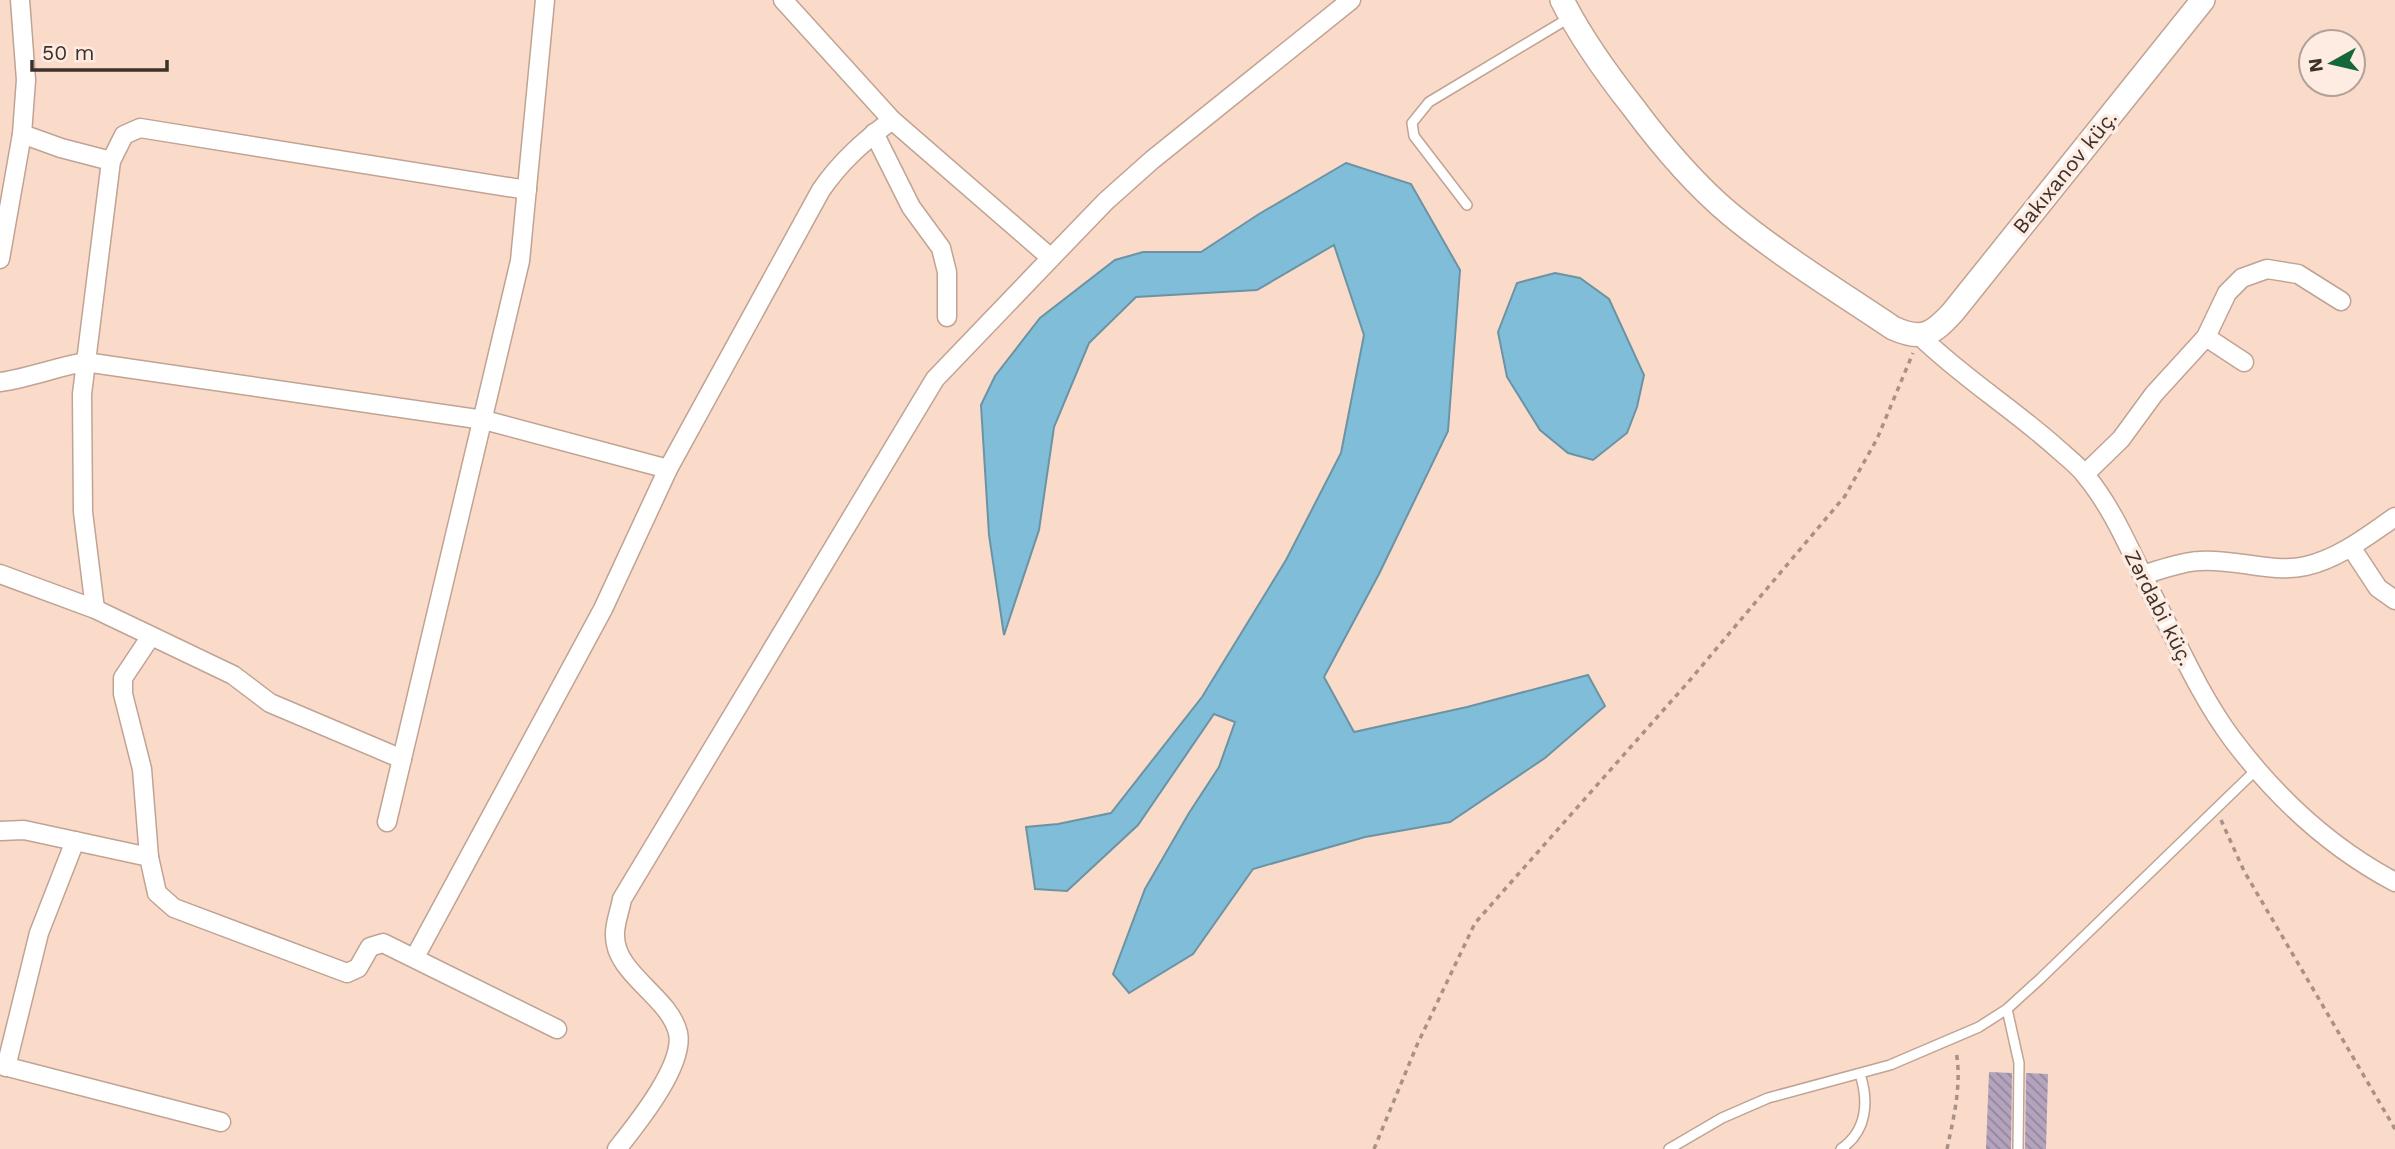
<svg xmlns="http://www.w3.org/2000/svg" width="2395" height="1149" viewBox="0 0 2395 1149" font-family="'Work Sans',sans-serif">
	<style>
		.water { fill: #80bdd8; stroke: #6c93a4; stroke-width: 2 }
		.building { fill: url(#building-back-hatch) }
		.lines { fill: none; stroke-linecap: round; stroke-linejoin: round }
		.service-casing { stroke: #c0a393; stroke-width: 12 }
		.minor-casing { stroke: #c0a393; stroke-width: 21 }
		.tertiary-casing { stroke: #c0a393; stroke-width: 26 }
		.path { stroke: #a89185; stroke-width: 3.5; stroke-dasharray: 5 5; stroke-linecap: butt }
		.service { stroke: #fff; stroke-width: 9 }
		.minor { stroke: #fff; stroke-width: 18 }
		.tertiary { stroke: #fff; stroke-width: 23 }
		.labels { text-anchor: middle; stroke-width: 7; stroke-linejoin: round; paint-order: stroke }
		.street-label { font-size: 21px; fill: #3d312b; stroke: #feebe1 }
	</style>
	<defs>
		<pattern id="building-back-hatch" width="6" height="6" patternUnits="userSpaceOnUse" patternTransform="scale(1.75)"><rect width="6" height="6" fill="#b3a3bd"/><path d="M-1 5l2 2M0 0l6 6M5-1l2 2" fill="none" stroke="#93859a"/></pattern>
	</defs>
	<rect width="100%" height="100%" fill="#fadbca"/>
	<g class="water">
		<polygon points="1346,163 1411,184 1460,270 1448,431 1379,574 1324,677 1354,732 1467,707 1588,675 1605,706 1545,758 1450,822 1365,837 1253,869 1193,954 1129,993 1113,974 1145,889 1189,813 1219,767 1235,722 1214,714 1138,825 1067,891 1035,889 1026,827 1058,824 1111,813 1202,697 1286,560 1341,453 1364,335 1334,245 1257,290 1136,297 1089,343 1054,427 1039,530 1004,635 989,535 981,405 995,376 1040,318 1115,260 1143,252 1201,252 1259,214"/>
		<polygon points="1555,273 1580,278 1609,299 1644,375 1637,407 1627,433 1593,460 1568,453 1540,430 1507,377 1498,332 1517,283"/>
	</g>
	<g class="building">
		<polygon points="1989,1072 2012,1073 2011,1149 1986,1149"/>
		<polygon points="2026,1073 2048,1074 2046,1149 2025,1149"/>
	</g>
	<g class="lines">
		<g class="service-casing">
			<g id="service">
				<polyline points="1467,205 1414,136 1412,123 1429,102 1569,18"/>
				<polyline points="2007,1009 2019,1063 2018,1149"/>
				<polyline points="1669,1149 1722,1118 1768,1098 1890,1065 1979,1027 2007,1009 2040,979 2257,769"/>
				<path d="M1841 1149C1867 1131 1869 1102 1860 1074"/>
			</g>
		</g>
		<g class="minor-casing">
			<g id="minor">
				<polyline points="783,0 892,120 1051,258 1106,201 1152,160 1351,0"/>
				<polyline points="874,133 911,207 941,248 947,272 947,317"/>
				<polyline points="22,134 61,148 111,161"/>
				<polyline points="0,259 22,134 26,80 20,0"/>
				<path d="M1920 336C1963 378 2015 410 2059 450 2068 458 2079 466 2086 476 2115 511 2132 556 2153 596 2178 644 2200 696 2233 740 2276 797 2331 848 2395 882"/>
				<polyline points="2206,337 2244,362"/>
				<path d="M0 382C29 378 56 367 85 362L484 420 668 469"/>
				<polyline points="2085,474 2121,439 2154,394 2206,337 2227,293 2242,278 2267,269 2298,274 2341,301"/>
				<polyline points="2351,547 2378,588 2395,600"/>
				<polyline points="0,574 95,609 233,675 270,703 402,759"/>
				<path d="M2142 575C2160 570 2180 562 2199 561 2235 558 2271 574 2306 566 2340 558 2367 536 2395 517"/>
				<polyline points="95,609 83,512 82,394 111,161 124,135 140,128 527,190"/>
				<polyline points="387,822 520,261 545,0"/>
				<polyline points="0,831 24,830 149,857 157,893 174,908 347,973 358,968 370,947 383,943 557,1029"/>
				<polyline points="149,857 142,769 123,694 123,678 151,636"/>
				<path d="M415 957 603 609 668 469 821 190C841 161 864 141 892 120"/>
				<polyline points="0,1065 221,1122"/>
				<polyline points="6,1067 39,933 75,841"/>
				<path d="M617 1149C636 1125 685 1065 678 1033 670 997 615 974 615 936 614 925 620 911 622 899L935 379 1051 258"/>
			</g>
		</g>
		<g class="tertiary-casing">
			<path id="tertiary" d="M1562 0C1581 38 1607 74 1633 107 1662 146 1693 183 1730 214 1781 256 1838 291 1893 328 1922 341 1932 335 1953 312L2203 0"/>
		</g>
		<g class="path">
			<polyline points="2221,820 2244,871 2395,1129"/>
			<polyline points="1374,1149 1417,1045 1475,923 1690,680 1845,496 1877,439 1913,353"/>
			<path d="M1947 1149C1954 1116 1962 1084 1956 1051"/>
		</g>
		<use href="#service" class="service"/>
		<use href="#minor" class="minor"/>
		<use href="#tertiary" class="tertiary"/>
	</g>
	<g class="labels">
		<g class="street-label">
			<text transform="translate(2065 172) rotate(-51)" y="7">Bakıxanov küç.</text>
			<text transform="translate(2159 608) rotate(63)" y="7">Zərdabi küç.</text>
		</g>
	</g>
	<g transform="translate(2332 63) rotate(262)"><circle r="33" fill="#feebe1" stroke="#b1a198" stroke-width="2"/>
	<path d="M0-5L12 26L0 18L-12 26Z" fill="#146839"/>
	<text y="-10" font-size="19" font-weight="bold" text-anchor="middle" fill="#3d312b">N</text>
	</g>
	<path d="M32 60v10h135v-10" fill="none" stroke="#3d312b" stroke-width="3.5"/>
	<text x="42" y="60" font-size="21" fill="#3d312b" stroke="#feebe1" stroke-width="5" paint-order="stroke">50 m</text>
</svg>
